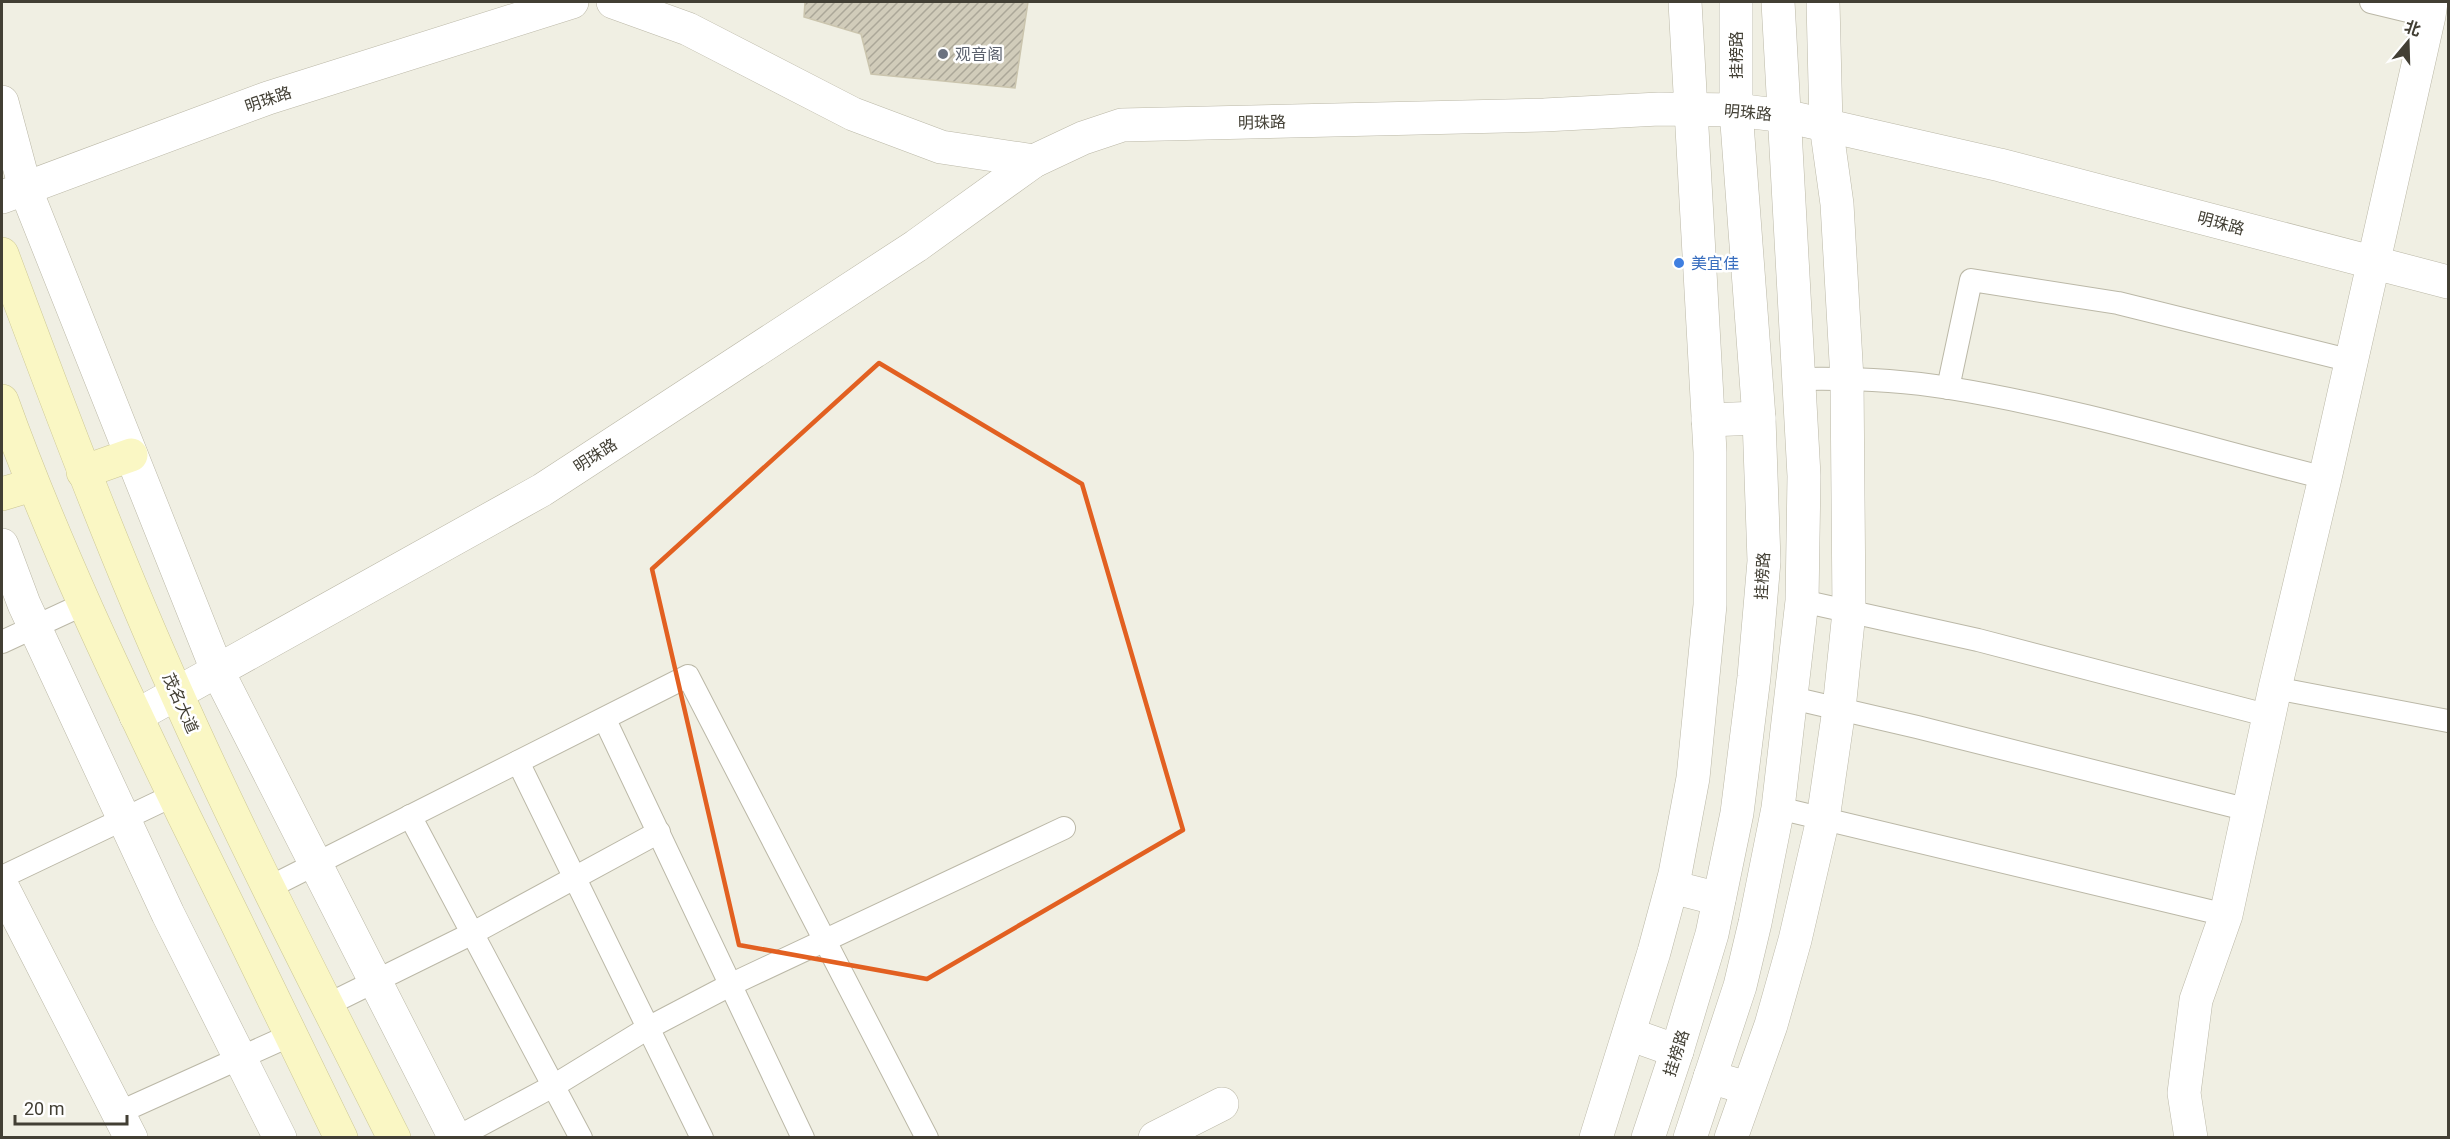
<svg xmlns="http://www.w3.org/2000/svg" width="2450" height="1139" viewBox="0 0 2450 1139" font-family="Roboto,'Noto Sans SC',sans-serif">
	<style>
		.building { fill: url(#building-hatch); stroke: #cbc5ae; stroke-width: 1.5 }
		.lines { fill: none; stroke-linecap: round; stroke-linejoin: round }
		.service-casing { stroke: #bbb8a7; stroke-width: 24 }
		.minor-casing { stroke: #bbb8a7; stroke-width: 34 }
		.tertiary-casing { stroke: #bbb8a7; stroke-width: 34 }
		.secondary-casing { stroke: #cdc896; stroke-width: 34 }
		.service { stroke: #fff; stroke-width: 22 }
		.minor { stroke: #fff; stroke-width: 33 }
		.tertiary { stroke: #fff; stroke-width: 33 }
		.secondary { stroke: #faf7c4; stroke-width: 33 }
		.marked { fill: none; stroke: #e26021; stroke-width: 4.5; stroke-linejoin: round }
		.worship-dot { fill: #6b7280; stroke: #fff; stroke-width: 2 }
		.shop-dot { fill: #3f7fe0; stroke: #fff; stroke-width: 2 }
		.labels { text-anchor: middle; stroke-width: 5; stroke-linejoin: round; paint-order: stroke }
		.worship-label { font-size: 16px; fill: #5b616d; stroke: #fff; text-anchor: start }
		.street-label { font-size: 16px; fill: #423f34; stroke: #fff }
		.shop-label { font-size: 16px; fill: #366cbe; stroke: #fff; text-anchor: start }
	</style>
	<defs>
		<pattern id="building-hatch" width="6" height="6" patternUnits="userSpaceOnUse" patternTransform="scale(1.5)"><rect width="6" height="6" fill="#d1ccba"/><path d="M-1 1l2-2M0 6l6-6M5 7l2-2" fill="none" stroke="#aba798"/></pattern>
	</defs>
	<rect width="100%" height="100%" fill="#f0efe3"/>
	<polygon class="building" points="805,2 1028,2 1015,88 871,74 861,34 804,17"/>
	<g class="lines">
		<g class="service-casing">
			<g id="service">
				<polyline points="2371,2 2429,16"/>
				<path d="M1799 379C1848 378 1900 380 1949 388 2074 408 2202 447 2325 478"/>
				<polyline points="1948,388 1971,280 2118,303 2352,361"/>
				<polyline points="1802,601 1978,640 2270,716"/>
				<polyline points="2,642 84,604"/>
				<polyline points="2275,688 2448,721"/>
				<polyline points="1792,698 1917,727 2249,810"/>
				<polyline points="605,720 803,1138"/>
				<polyline points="518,762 702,1138"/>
				<polyline points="1778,808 2226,915"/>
				<polyline points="410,816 581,1138"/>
				<polyline points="2,877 174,795"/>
				<polyline points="268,888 688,676 927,1138"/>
				<polyline points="327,1005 473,933 659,832"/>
				<polyline points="118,1113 291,1035"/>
				<polyline points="456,1138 555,1085 648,1028 732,984 1064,828"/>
			</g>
		</g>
		<g class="minor-casing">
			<g id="minor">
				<polyline points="2,102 25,188 217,670 455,1138"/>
				<polyline points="2,545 24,604 168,914 280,1138"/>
				<polyline points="2,886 131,1138"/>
				<polyline points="1155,1138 1222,1104"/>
				<polyline points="1596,1138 1654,952 1675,874 1693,778 1710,605 1710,452 1685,2"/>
				<polyline points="1731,1138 1771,1025 1795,940 1823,819 1839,709 1849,612 1847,379 1837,204 1826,125 1823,2"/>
				<polyline points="2191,1138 2184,1093 2196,1000 2226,915 2275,688 2325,478 2429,16 2431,2"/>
			</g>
		</g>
		<g class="tertiary-casing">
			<g id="tertiary">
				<polyline points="613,2 688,29 853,114 941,147 1034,161"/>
				<polyline points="2,197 268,98 572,2"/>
				<polyline points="1708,420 1759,418"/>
				<polyline points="136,716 542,490 916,246 1034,161 1083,138 1122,125 1544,115 1659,109 1736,110 1785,116 2000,165 2448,282"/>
				<polyline points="1672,887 1719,899"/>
				<polyline points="1629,1034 1677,1051"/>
				<polyline points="1710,1077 1747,1088"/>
				<polyline points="1648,1138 1677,1051 1712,934 1737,813 1754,677 1764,561 1759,418 1736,110 1736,2"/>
				<polyline points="1690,1138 1740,986 1755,923 1778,808 1802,601 1804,476 1778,2"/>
			</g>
		</g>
		<g class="secondary-casing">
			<g id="secondary">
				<path d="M2 254C57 402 112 549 176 692 243 843 320 990 394 1138"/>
				<path d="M2 401C53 543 118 679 184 816 237 923 289 1030 341 1138"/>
				<polyline points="83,472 131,455"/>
				<polyline points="2,494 32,485"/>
			</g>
		</g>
		<use href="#service" class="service"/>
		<use href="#minor" class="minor"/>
		<use href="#tertiary" class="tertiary"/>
		<use href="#secondary" class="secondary"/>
	</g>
	<path class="marked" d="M879 363 1082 484 1183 830 927 979 739 945 652 569Z"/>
	<circle class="worship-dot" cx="943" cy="54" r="6"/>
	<circle class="shop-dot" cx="1679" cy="263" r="6"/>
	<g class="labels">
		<g class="worship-label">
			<text x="955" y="60">观音阁</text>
		</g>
		<g class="street-label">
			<text transform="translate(1736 55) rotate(-90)" y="6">挂榜路</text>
			<text transform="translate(268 99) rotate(-19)" y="6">明珠路</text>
			<text transform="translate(1748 112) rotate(5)" y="6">明珠路</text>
			<text transform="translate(1262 122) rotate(-1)" y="6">明珠路</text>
			<text transform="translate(2221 223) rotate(15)" y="6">明珠路</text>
			<text transform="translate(595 455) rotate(-33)" y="6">明珠路</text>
			<text transform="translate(1762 576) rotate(-87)" y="6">挂榜路</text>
			<text transform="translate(181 703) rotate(66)" y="6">茂名大道</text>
			<text transform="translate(1676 1053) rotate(-72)" y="6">挂榜路</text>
		</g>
		<g class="shop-label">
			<text x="1691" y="269">美宜佳</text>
		</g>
	</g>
	<rect width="2450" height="1139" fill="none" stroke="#423f34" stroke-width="6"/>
	<g transform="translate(2408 42) rotate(19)" stroke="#ffffff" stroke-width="4.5" paint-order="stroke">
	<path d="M0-4.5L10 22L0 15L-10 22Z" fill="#423f34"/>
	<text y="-9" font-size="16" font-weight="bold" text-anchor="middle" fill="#423f34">北</text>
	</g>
	<path d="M15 1115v9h112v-9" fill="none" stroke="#423f34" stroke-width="3"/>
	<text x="24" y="1115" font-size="18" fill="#423f34" stroke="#ffffff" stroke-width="4.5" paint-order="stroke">20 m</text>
</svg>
